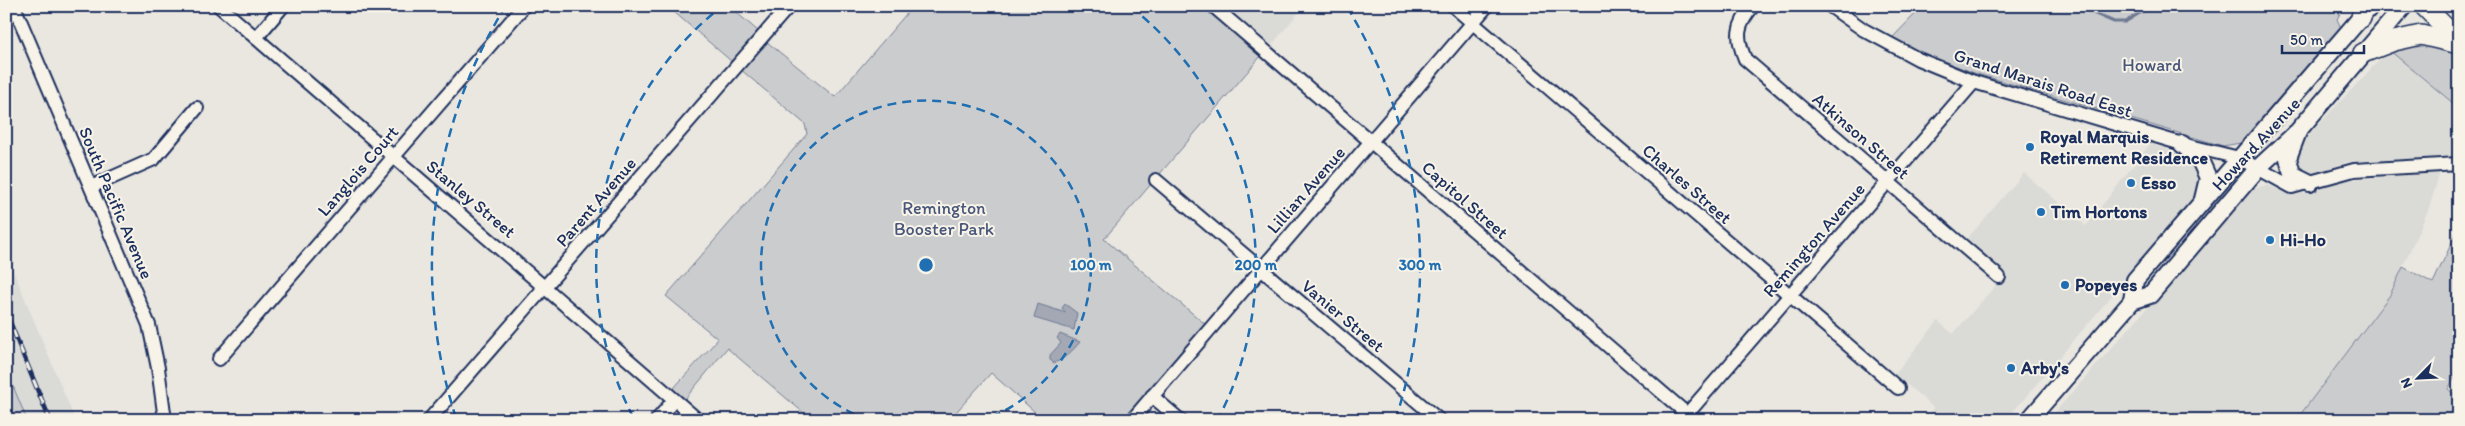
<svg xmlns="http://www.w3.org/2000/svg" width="2465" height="426" viewBox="0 0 2465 426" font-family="Itim,sans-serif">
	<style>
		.built { fill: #dadad6 }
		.green { fill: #cbcccd; stroke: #737e96 }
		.water { fill: #a3a8b4; stroke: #6d7892 }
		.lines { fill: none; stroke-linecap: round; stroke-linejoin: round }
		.stream { stroke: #6d7892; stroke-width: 3 }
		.minor-casing { stroke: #1b2f5e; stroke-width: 16 }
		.major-casing { stroke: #1b2f5e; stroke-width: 20 }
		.highway-casing { stroke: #1b2f5e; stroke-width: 22 }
		.minor { stroke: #f7f3e8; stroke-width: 12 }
		.major { stroke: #f7f3e8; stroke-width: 16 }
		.highway { stroke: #f7f3e8; stroke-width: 19 }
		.rail-casing { stroke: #1b2f5e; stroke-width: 5 }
		.rail { stroke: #f7f3e8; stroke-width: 3; stroke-dasharray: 9; stroke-linecap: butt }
		.ring { fill: none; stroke: #1f6fb2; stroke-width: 2.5; stroke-dasharray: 9 6 }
		.poi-dot { fill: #1f6fb2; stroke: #f7f3e8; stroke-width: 2 }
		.labels { text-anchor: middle; stroke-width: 4; stroke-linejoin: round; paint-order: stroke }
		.park-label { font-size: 18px; fill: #47567a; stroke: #f7f3e8 }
		.street-label { font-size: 18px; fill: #1b2f5e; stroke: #f7f3e8 }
		.poi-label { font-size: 18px; font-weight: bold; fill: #1b2f5e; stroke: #f7f3e8; text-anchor: start }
		.centre { fill: #1f6fb2; stroke: #f7f3e8; stroke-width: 2.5 }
		.ring-label { font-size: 15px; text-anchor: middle; font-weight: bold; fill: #1f6fb2; stroke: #f7f3e8; stroke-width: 4; stroke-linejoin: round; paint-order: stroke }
	</style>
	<rect width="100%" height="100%" fill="#eae7e0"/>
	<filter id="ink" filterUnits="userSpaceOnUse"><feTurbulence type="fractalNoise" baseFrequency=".02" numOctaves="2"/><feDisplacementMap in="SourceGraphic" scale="10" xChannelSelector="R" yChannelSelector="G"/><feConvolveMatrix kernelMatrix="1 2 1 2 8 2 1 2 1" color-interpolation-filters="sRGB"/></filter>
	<g filter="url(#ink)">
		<g class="built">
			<polygon points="1221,6 1304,6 1270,47"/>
			<polygon points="2389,50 2459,108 2459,157 2347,162 2313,174 2302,170 2297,158 2302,142"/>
			<polygon points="2150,144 2191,157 2203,175 2197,195 2187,207 2006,420 1924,420 1934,408 1895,374 1938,321 1953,334 2004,276 1967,239 2024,173 2086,226"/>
			<polygon points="2440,172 2429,208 2390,295 2300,415 2305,420 2048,420 2252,189 2267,185 2291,194 2310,193 2338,181"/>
			<polygon points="6,253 75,420 27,420 6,369"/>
		</g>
		<g class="green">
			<polygon points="667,6 729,6 759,32 731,61"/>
			<polygon points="913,6 1204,6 1261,56 1104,239 1205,324 1127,420 1044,420 991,373 949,420 812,420 727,348 685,399 673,389 718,339 666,296 807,134 805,124 740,69 767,42 835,97"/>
			<polygon points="1923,6 2215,6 2220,11 2226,6 2234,6 2237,9 2240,6 2344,6 2337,19 2341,28 2241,143 2223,146 1974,73 1921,52 1892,38"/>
			<polygon points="2410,43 2451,49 2459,56 2459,108 2389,50"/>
			<polygon points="2459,227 2459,370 2448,389 2459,398 2459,420 2305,420 2300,415 2390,295 2403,267 2433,283"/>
			<polygon points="6,369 27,420 6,420"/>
		</g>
		<g class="water">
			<polygon points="1038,304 1066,313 1062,308 1065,304 1077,313 1074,330 1034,318"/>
			<path d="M1060 334 1080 342C1073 350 1065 359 1054 363L1050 360V355L1061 343 1057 338Z"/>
		</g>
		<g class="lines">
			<polyline class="stream" points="2077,6 2114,22 2125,22 2143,11"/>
			<g class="minor-casing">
				<g id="minor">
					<polyline points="14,6 149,325 158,368 165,420"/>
					<polyline points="219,6 698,420"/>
					<polyline points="1213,6 1694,420"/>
					<polyline points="1453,6 1898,388"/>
					<path d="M1753 6C1736 26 1736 37 1745 59L1999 277"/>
					<polyline points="1830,6 1864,30 1918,59 1974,82 2182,144 2239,158 2292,187 2354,170 2459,164"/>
					<polyline points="256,38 283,6"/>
					<polyline points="1156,180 1439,420"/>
					<polyline points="91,187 154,159 197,108"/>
					<polyline points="219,359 524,6"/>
					<polyline points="1152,396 1180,420"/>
					<polyline points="429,420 789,6"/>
					<polyline points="657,420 674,400"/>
					<polyline points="1132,420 1487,6"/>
					<polyline points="1682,420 1974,82"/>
				</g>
			</g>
			<g class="major-casing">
				<g id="major">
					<polyline points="2298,132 2288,158 2292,174 2310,183"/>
					<polyline points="2182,144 2200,160 2208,178 2203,199"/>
					<polyline points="2132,301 2135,280 2369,8"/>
					<polyline points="2029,420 2132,301 2150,295 2258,168 2298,131 2404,6"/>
				</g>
			</g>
			<g class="highway-casing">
				<g id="highway">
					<polyline points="2424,6 2459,41"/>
					<polyline points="2361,18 2363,6"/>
					<polyline points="2363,53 2394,41 2421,35 2459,44"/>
				</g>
			</g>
			<use href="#minor" class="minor"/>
			<use href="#major" class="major"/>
			<use href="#highway" class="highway"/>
			<g class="rail-casing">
				<polyline id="rail" points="6,313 50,420"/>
			</g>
			<use href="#rail" class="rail"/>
		</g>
	</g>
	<g class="ring">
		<path d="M868 420A165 165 0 1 1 984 420"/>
		<path d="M633 417A330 330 0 0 1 721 7M1131 7A330 330 0 0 1 1219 417"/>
		<path d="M456 418A494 494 0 0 1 505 7M1347 7A494 494 0 0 1 1396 418"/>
	</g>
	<g class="poi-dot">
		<circle cx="2030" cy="147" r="5"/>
		<circle cx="2131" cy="183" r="5"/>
		<circle cx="2041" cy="212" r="5"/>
		<circle cx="2270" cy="240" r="5"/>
		<circle cx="2065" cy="285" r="5"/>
		<circle cx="2011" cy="368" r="5"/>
	</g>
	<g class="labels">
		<g class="park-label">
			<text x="2152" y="71">Howard</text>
			<text x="944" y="214">Remington<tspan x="944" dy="21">Booster Park</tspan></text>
		</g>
		<g class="street-label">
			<text transform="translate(2043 83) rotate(18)" y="6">Grand Marais Road East</text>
			<text transform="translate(1861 136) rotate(41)" y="6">Atkinson Street</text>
			<text transform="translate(2256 144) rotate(-47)" y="6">Howard Avenue</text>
			<text transform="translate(358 171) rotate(-49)" y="6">Langlois Court</text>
			<text transform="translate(1687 184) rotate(41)" y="6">Charles Street</text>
			<text transform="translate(1306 190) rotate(-49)" y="6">Lillian Avenue</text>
			<text transform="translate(471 199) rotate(40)" y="6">Stanley Street</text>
			<text transform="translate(1465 200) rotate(41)" y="6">Capitol Street</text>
			<text transform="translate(596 202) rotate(-49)" y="6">Parent Avenue</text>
			<text transform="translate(116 203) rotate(67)" y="6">South Pacific Avenue</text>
			<text transform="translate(1814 240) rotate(-49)" y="6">Remington Avenue</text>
			<text transform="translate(1343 316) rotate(40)" y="6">Vanier Street</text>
		</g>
		<g class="poi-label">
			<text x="2040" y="143">Royal Marquis<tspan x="2040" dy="21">Retirement Residence</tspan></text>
			<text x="2141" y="189">Esso</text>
			<text x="2051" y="218">Tim Hortons</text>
			<text x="2280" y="246">Hi-Ho</text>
			<text x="2075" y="291">Popeyes</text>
			<text x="2021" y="374">Arby's</text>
		</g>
	</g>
	<circle cx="926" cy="265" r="8" class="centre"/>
	<g class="ring-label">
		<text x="1091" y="270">100 m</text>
		<text x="1256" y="270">200 m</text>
		<text x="1420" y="270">300 m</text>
	</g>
	<rect width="2465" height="426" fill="none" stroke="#f7f3e8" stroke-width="25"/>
	<rect x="12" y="12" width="2440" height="401" fill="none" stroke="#1b2f5e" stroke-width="2" filter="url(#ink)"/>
	<g transform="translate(2418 378) rotate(246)" stroke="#f7f3e8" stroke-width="4" paint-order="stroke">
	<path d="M0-4L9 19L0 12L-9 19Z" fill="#1b2f5e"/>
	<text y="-8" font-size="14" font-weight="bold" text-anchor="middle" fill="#1b2f5e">N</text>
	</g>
	<path d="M2282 45v8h82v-8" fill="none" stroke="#1b2f5e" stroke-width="2.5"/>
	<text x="2290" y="45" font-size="15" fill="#1b2f5e" stroke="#f7f3e8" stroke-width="4" paint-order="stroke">50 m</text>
</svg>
